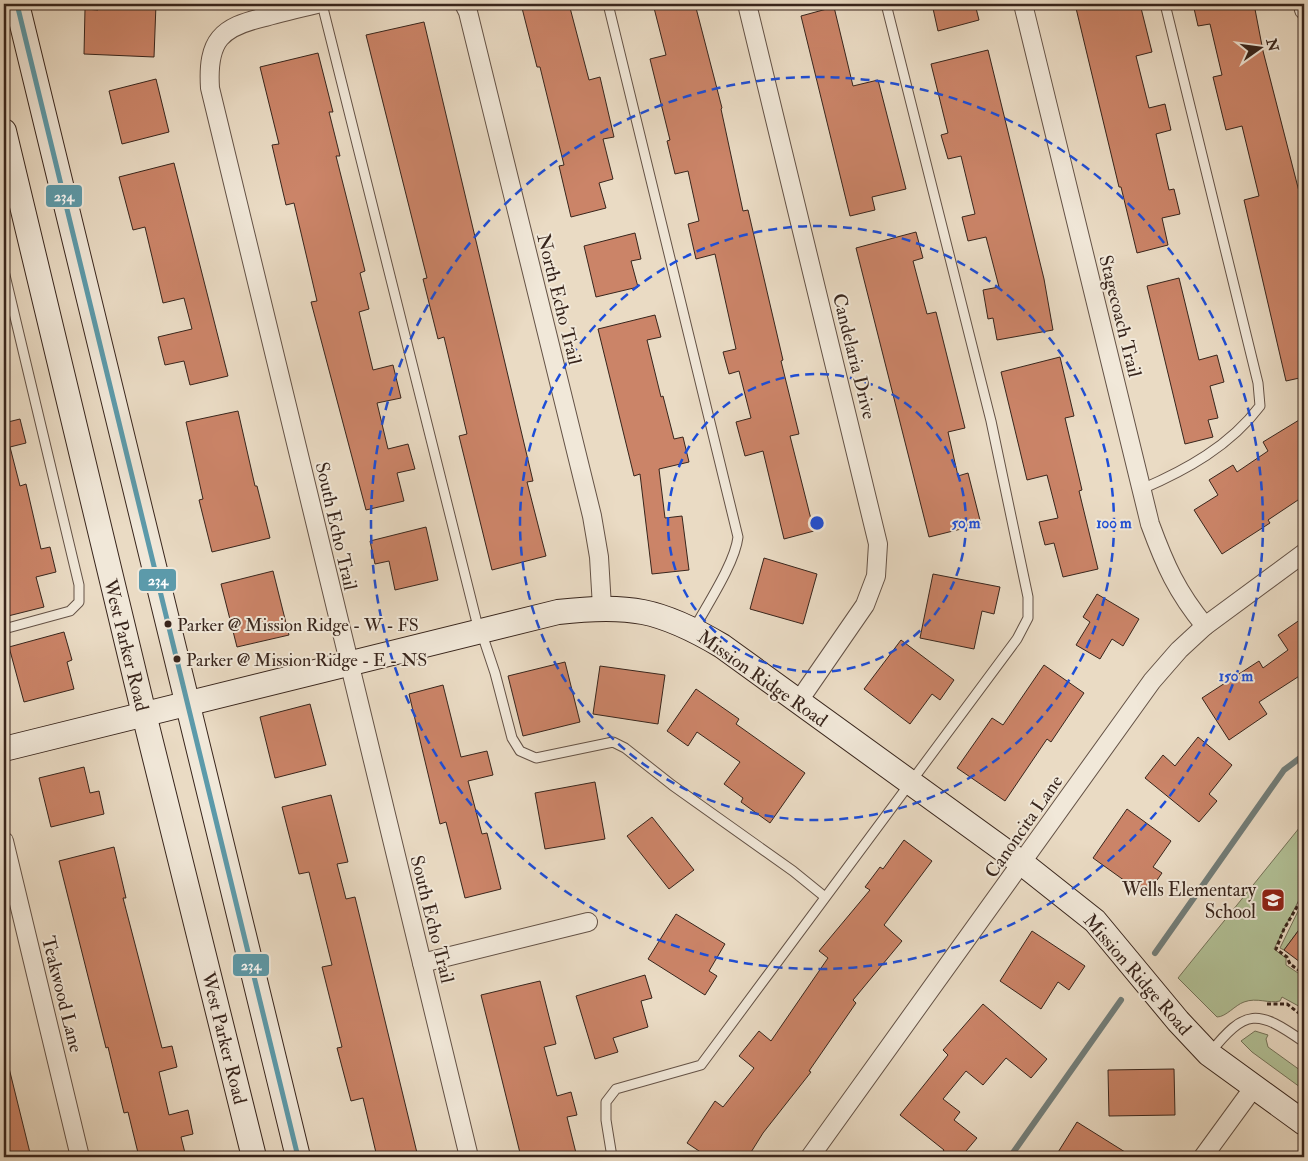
<svg xmlns="http://www.w3.org/2000/svg" width="1308" height="1161" viewBox="0 0 1308 1161" font-family="'IM FELL Double Pica',serif">
	<style>
		.green { fill: #b2c197; stroke: #75735a }
		.lines { fill: none; stroke-linecap: round; stroke-linejoin: round }
		.stream { stroke: #727e7a; stroke-width: 6 }
		.building { fill: #cb8468; stroke: #38251c }
		.lane-casing { stroke: #645246; stroke-width: 11 }
		.street-casing { stroke: #645246; stroke-width: 20 }
		.secondary-casing { stroke: #38251c; stroke-width: 26 }
		.path { stroke: #38251c; stroke-width: 3; stroke-dasharray: 4 2.5; stroke-linecap: butt }
		.lane { stroke: #f1e8d9; stroke-width: 9 }
		.street { stroke: #f1e8d9; stroke-width: 18 }
		.secondary { stroke: #f1e8d9; stroke-width: 24 }
		.bus-1-casing { stroke: #f1e8d9; stroke-width: 9 }
		.bus-1 { stroke: #5c9aaa; stroke-width: 5 }
		.ring { fill: none; stroke: #1d4ed8; stroke-width: 2.5; stroke-dasharray: 9 6 }
		.bus-dot { fill: #38251c; stroke: #f1e8d9; stroke-width: 2 }
		.labels { text-anchor: middle; stroke-width: 4; stroke-linejoin: round; paint-order: stroke }
		.bus-label { font-size: 18px; fill: #38251c; stroke: #f1e8d9; text-anchor: start }
		.street-label { font-size: 19px; fill: #38251c; stroke: #f1e8d9 }
		.poi-label { font-size: 19px; fill: #38251c; stroke: #f1e8d9; text-anchor: end }
		.centre { fill: #1d4ed8; stroke: #f1e8d9; stroke-width: 2.5 }
		.ring-label { font-size: 15px; text-anchor: middle; font-weight: bold; fill: #1d4ed8; stroke: #f1e8d9; stroke-width: 4; stroke-linejoin: round; paint-order: stroke }
		.line-badge { stroke: #f1e8d9; stroke-width: 2 }
		.badge-label { font-size: 14px; text-anchor: middle; font-weight: bold; fill: #fff }
	</style>
	<rect width="100%" height="100%" fill="#eadbc4"/>
	<filter id="stains"><feTurbulence type="fractalNoise" baseFrequency=".004" numOctaves="4"/><feColorMatrix values="0 0 0 0 .2 0 0 0 0 .09 0 0 0 0 .02 0 0 0 .5 -.17"/></filter>
	<radialGradient id="worn" r=".72"><stop offset=".6" stop-color="#630" stop-opacity="0"/><stop offset="1" stop-color="#630" stop-opacity=".3"/></radialGradient>
	<g class="green">
		<path d="M1304 822V890L1274 949 1286 958V965L1304 977V1009L1282 997 1280 1001C1269 1004 1257 997 1244 1002 1235 1005 1226 1017 1217 1017L1178 978Z"/>
		<polygon points="1304,899 1304,923 1284,950 1280,948"/>
		<polygon points="1255,1031 1268,1035 1266,1039 1268,1047 1304,1073 1304,1090 1252,1052 1241,1041"/>
	</g>
	<g class="lines">
		<g class="stream">
			<polyline points="1155,953 1284,770 1304,755"/>
			<polyline points="1010,1157 1121,1000"/>
		</g>
	</g>
	<g class="building">
		<polygon points="99,4 156,4 154,57 84,54 85,9 98,10"/>
		<polygon points="536,4 569,4 589,80 600,77 614,137 603,139 613,179 599,183 606,208 571,217 559,166 564,165 540,67 537,67 522,8"/>
		<polygon points="653,4 695,4 722,108 721,109 743,211 748,210 783,360 781,361 799,434 790,436 814,531 784,539 763,451 745,456 736,422 751,418 739,371 729,374 723,352 736,349 715,254 696,259 688,224 699,221 688,171 675,174 667,141 670,140 650,59 666,55"/>
		<polygon points="932,4 975,4 979,20 938,31"/>
		<polygon points="1075,4 1140,4 1152,52 1136,56 1149,108 1165,104 1171,130 1156,134 1169,190 1174,189 1180,214 1162,218 1168,245 1137,253 1121,187 1119,187"/>
		<polygon points="1193,4 1254,4 1263,51 1304,211 1304,377 1286,381 1244,200 1259,196 1242,126 1226,130 1213,77 1222,75 1210,24 1198,26"/>
		<polygon points="834,7 853,86 878,80 906,189 872,197 875,210 850,216 801,16"/>
		<polygon points="424,22 533,481 527,482 546,556 492,570 459,436 467,434 444,337 438,339 423,279 427,278 366,35"/>
		<polygon points="988,50 1044,279 1053,330 997,340 993,318 988,319 983,290 999,287 986,237 968,241 962,217 975,214 961,156 948,159 941,135 948,133 931,64"/>
		<polygon points="318,53 333,112 329,112 340,156 336,156 365,271 360,273 369,309 359,312 373,370 393,365 401,398 377,403 388,449 408,444 415,469 397,473 404,501 366,510 311,302 317,301 294,203 286,205 272,145 279,144 260,67"/>
		<polygon points="156,79 169,132 122,144 109,91"/>
		<polygon points="174,163 228,376 190,385 184,361 165,365 158,337 192,329 184,298 163,303 145,227 133,230 119,177"/>
		<polygon points="916,232 923,258 913,261 927,314 936,312 965,428 948,432 958,476 968,473 981,524 929,537 856,248"/>
		<polygon points="635,233 641,259 631,261 638,287 596,297 584,246"/>
		<polygon points="1179,278 1199,360 1217,355 1224,382 1210,386 1218,418 1208,420 1213,437 1185,444 1147,286"/>
		<polygon points="655,315 661,337 647,340 661,397 663,396 674,439 683,437 689,462 659,469 665,518 682,516 689,570 652,574 640,474 634,476 598,329"/>
		<polygon points="1060,357 1074,416 1065,418 1082,490 1079,491 1098,569 1063,577 1054,543 1045,545 1039,522 1058,518 1047,475 1027,480 1001,372"/>
		<polygon points="238,411 255,486 257,486 270,538 212,552 199,500 203,499 186,422"/>
		<polygon points="1304,417 1304,496 1268,520 1270,523 1222,554 1194,510 1218,495 1209,480 1233,465 1237,472 1268,451 1263,442"/>
		<polygon points="20,419 26,443 10,447 20,486 26,484 41,549 50,547 56,572 36,577 44,607 4,617 4,423"/>
		<polygon points="426,527 438,580 395,590 389,561 375,564 370,541"/>
		<polygon points="764,558 817,574 803,624 750,609"/>
		<polygon points="273,571 289,635 237,647 221,584"/>
		<polygon points="933,574 1000,587 994,614 982,611 974,649 920,638"/>
		<polygon points="1097,594 1139,619 1123,646 1112,639 1100,659 1076,645 1090,622 1083,617"/>
		<polygon points="1304,617 1304,673 1259,702 1267,714 1229,740 1202,698 1259,661 1263,668 1288,650 1278,635"/>
		<polygon points="64,632 72,660 67,662 74,689 24,702 9,647"/>
		<polygon points="901,640 954,680 940,700 932,694 910,724 864,689"/>
		<polygon points="565,662 580,722 523,736 508,676"/>
		<polygon points="1044,665 1084,693 1051,742 1047,739 1005,801 957,768 992,718 1003,725"/>
		<polygon points="600,666 665,675 658,724 593,714"/>
		<polygon points="443,685 461,757 487,751 493,775 468,781 482,834 487,833 501,889 465,898 446,822 440,824 409,694"/>
		<polygon points="696,689 739,719 736,724 805,773 770,823 741,802 743,798 724,784 740,762 697,732 688,746 667,731"/>
		<polygon points="310,704 326,765 275,778 260,717"/>
		<polygon points="1198,737 1232,765 1209,794 1217,801 1199,822 1145,778 1163,755 1175,766"/>
		<polygon points="84,767 90,793 99,791 104,814 51,827 39,778"/>
		<polygon points="595,782 605,839 545,849 535,793"/>
		<polygon points="331,795 348,862 337,864 346,899 355,897 418,1157 377,1157 363,1098 351,1101 337,1048 342,1047 322,967 332,965 309,872 299,874 282,807"/>
		<polygon points="1127,809 1171,841 1153,867 1162,873 1146,896 1093,858"/>
		<polygon points="652,817 694,870 669,889 627,836"/>
		<polygon points="904,840 932,861 884,925 902,941 853,1000 856,1003 809,1071 811,1072 763,1133 748,1157 708,1157 687,1143 715,1101 723,1107 754,1068 739,1056 759,1031 771,1041 828,958 819,951 870,890 865,887 880,867 883,869"/>
		<polygon points="114,847 126,898 123,898 162,1048 172,1046 177,1067 159,1072 169,1115 188,1110 193,1134 181,1137 186,1157 139,1157 128,1112 124,1113 108,1047 106,1048 59,861"/>
		<polygon points="676,914 725,944 709,971 717,976 705,995 648,959"/>
		<polygon points="1304,923 1304,965 1284,950"/>
		<polygon points="1032,931 1085,966 1069,990 1058,982 1041,1009 1000,981"/>
		<polygon points="645,975 652,998 641,1001 648,1027 613,1038 618,1052 595,1059 576,996"/>
		<polygon points="540,981 556,1044 544,1047 557,1096 571,1092 577,1115 567,1117 577,1157 521,1157 481,995"/>
		<polygon points="983,1004 1047,1059 1031,1078 1006,1058 983,1085 966,1071 943,1099 960,1112 954,1120 977,1138 961,1157 939,1157 944,1150 900,1115 948,1055 943,1050"/>
		<polygon points="4,1068 9,1068 31,1157 4,1157"/>
		<polygon points="1174,1069 1175,1115 1109,1116 1108,1070"/>
		<polygon points="1077,1122 1133,1157 1055,1157"/>
	</g>
	<g class="lines">
		<g class="lane-casing">
			<g id="lane">
				<polyline points="322,4 479,631"/>
				<path d="M608 4 738 537C735 563 707 605 694 629"/>
				<polyline points="4,271 79,585 79,602 70,611 4,629"/>
				<path d="M1142 489C1186 470 1230 446 1260 406L1258 383 1165 4"/>
				<polyline points="481,631 495,673 512,738 520,751 536,758 613,742 625,748 672,785 793,871 825,897"/>
				<path d="M1209 1054C1246 1008 1257 1009 1304 1042"/>
				<polyline points="612,1157 606,1120 606,1102 616,1089 701,1065 1017,639 1028,618 1028,597 991,421 886,4"/>
			</g>
		</g>
		<g class="street-casing">
			<g id="street">
				<path d="M317 4C300 8 283 12 265 17 221 27 207 40 210 88L469 1157"/>
				<polyline points="464,4 468,12 592,516 599,557 602,607"/>
				<polyline points="747,4 878,544 876,576 865,605 798,702"/>
				<path d="M1023 4 1150 524C1165 565 1177 592 1205 626"/>
				<polyline points="1303,4 1304,10"/>
				<polyline points="4,841 80,1157"/>
				<polyline points="422,963 588,922"/>
				<polyline points="810,1157 1152,681 1179,650 1205,626 1304,553"/>
				<polyline points="1203,1157 1254,1087"/>
			</g>
		</g>
		<g class="secondary-casing">
			<g id="secondary">
				<polyline points="17,4 298,1157"/>
				<polyline points="4,131 144,714 254,1157"/>
				<path d="M4 749 558 612C629 604 660 609 722 646L1023 864 1095 921 1178 1021 1209 1054 1304 1123"/>
			</g>
		</g>
		<g class="path">
			<polyline points="1304,895 1284,929 1276,949 1287,957 1290,964 1304,974"/>
			<polyline points="1267,1004 1287,1004 1304,1017"/>
		</g>
		<use href="#lane" class="lane"/>
		<use href="#street" class="street"/>
		<use href="#secondary" class="secondary"/>
		<g class="bus-1-casing">
			<polyline id="bus-1" points="17,4 298,1157"/>
		</g>
		<use href="#bus-1" class="bus-1"/>
	</g>
	<g class="ring">
		<circle cx="817" cy="523" r="149"/>
		<circle cx="817" cy="523" r="297"/>
		<circle cx="817" cy="523" r="446"/>
	</g>
	<defs>
		<g id="school-square" transform="scale(1.25)"><rect x="-9" y="-9" width="18" height="18" rx="4" fill="#8f2418" stroke="#f1e8d9"/><path d="M0-5L7-2L0 1L-7-2ZM-4 1L0 2.5L4 1V4Q0 6-4 4Z" fill="#fff"/></g>
	</defs>
	<g fill-rule="evenodd">
		<use href="#school-square" x="1273" y="900"/>
	</g>
	<g class="bus-dot">
		<circle cx="168" cy="624" r="4.5"/>
		<circle cx="177" cy="659" r="4.5"/>
	</g>
	<g class="labels">
		<g class="bus-label">
			<text x="177" y="631">Parker @ Mission Ridge - W - FS</text>
			<text x="186" y="666">Parker @ Mission Ridge - E - NS</text>
		</g>
		<g class="street-label">
			<text transform="translate(560 299) rotate(76)" y="7">North Echo Trail</text>
			<text transform="translate(1121 316) rotate(76)" y="7">Stagecoach Trail</text>
			<text transform="translate(855 356) rotate(76)" y="7">Candelaria Drive</text>
			<text transform="translate(337 526) rotate(77)" y="7">South Echo Trail</text>
			<text transform="translate(127 645) rotate(76)" y="7">West Parker Road</text>
			<text transform="translate(763 678) rotate(35)" y="7">Mission Ridge Road</text>
			<text transform="translate(1023 826) rotate(-55)" y="7">Canoncita Lane</text>
			<text transform="translate(433 919) rotate(76)" y="7">South Echo Trail</text>
			<text transform="translate(1138 974) rotate(49)" y="7">Mission Ridge Road</text>
			<text transform="translate(63 994) rotate(76)" y="7">Teakwood Lane</text>
			<text transform="translate(225 1038) rotate(76)" y="7">West Parker Road</text>
		</g>
		<g class="poi-label">
			<text x="1256" y="896">Wells Elementary<tspan x="1256" dy="22">School</tspan></text>
		</g>
	</g>
	<circle cx="817" cy="523" r="8" class="centre"/>
	<g class="ring-label">
		<text x="966" y="528">50 m</text>
		<text x="1114" y="528">100 m</text>
		<text x="1236" y="681">150 m</text>
	</g>
	<g class="line-badge">
		<rect x="45" y="184" width="38" height="24" rx="5" fill="#5c9aaa"/>
		<rect x="138" y="568" width="39" height="24" rx="5" fill="#5c9aaa"/>
		<rect x="232" y="953" width="38" height="24" rx="5" fill="#5c9aaa"/>
	</g>
	<g class="badge-label">
		<text x="64" y="201">234</text>
		<text x="158" y="585">234</text>
		<text x="251" y="970">234</text>
	</g>
	<rect width="1308" height="1161" fill="none" stroke="#eadbc4" stroke-width="20"/>
	<rect x="5" y="5" width="1298" height="1151" fill="none" stroke="#38251c" stroke-width="2.5"/>
	<rect x="10" y="10" width="1288" height="1141" fill="none" stroke="#38251c"/>
	<g transform="translate(1260 48) rotate(76)" stroke="#f1e8d9" stroke-width="4" paint-order="stroke">
	<path d="M0-4L9 19L0 12L-9 19Z" fill="#38251c"/>
	<text y="-8" font-size="14" font-weight="bold" text-anchor="middle" fill="#38251c">N</text>
	</g>
	<rect width="100%" height="100%" filter="url(#stains)"/>
	<rect width="100%" height="100%" fill="url(#worn)"/>
</svg>
